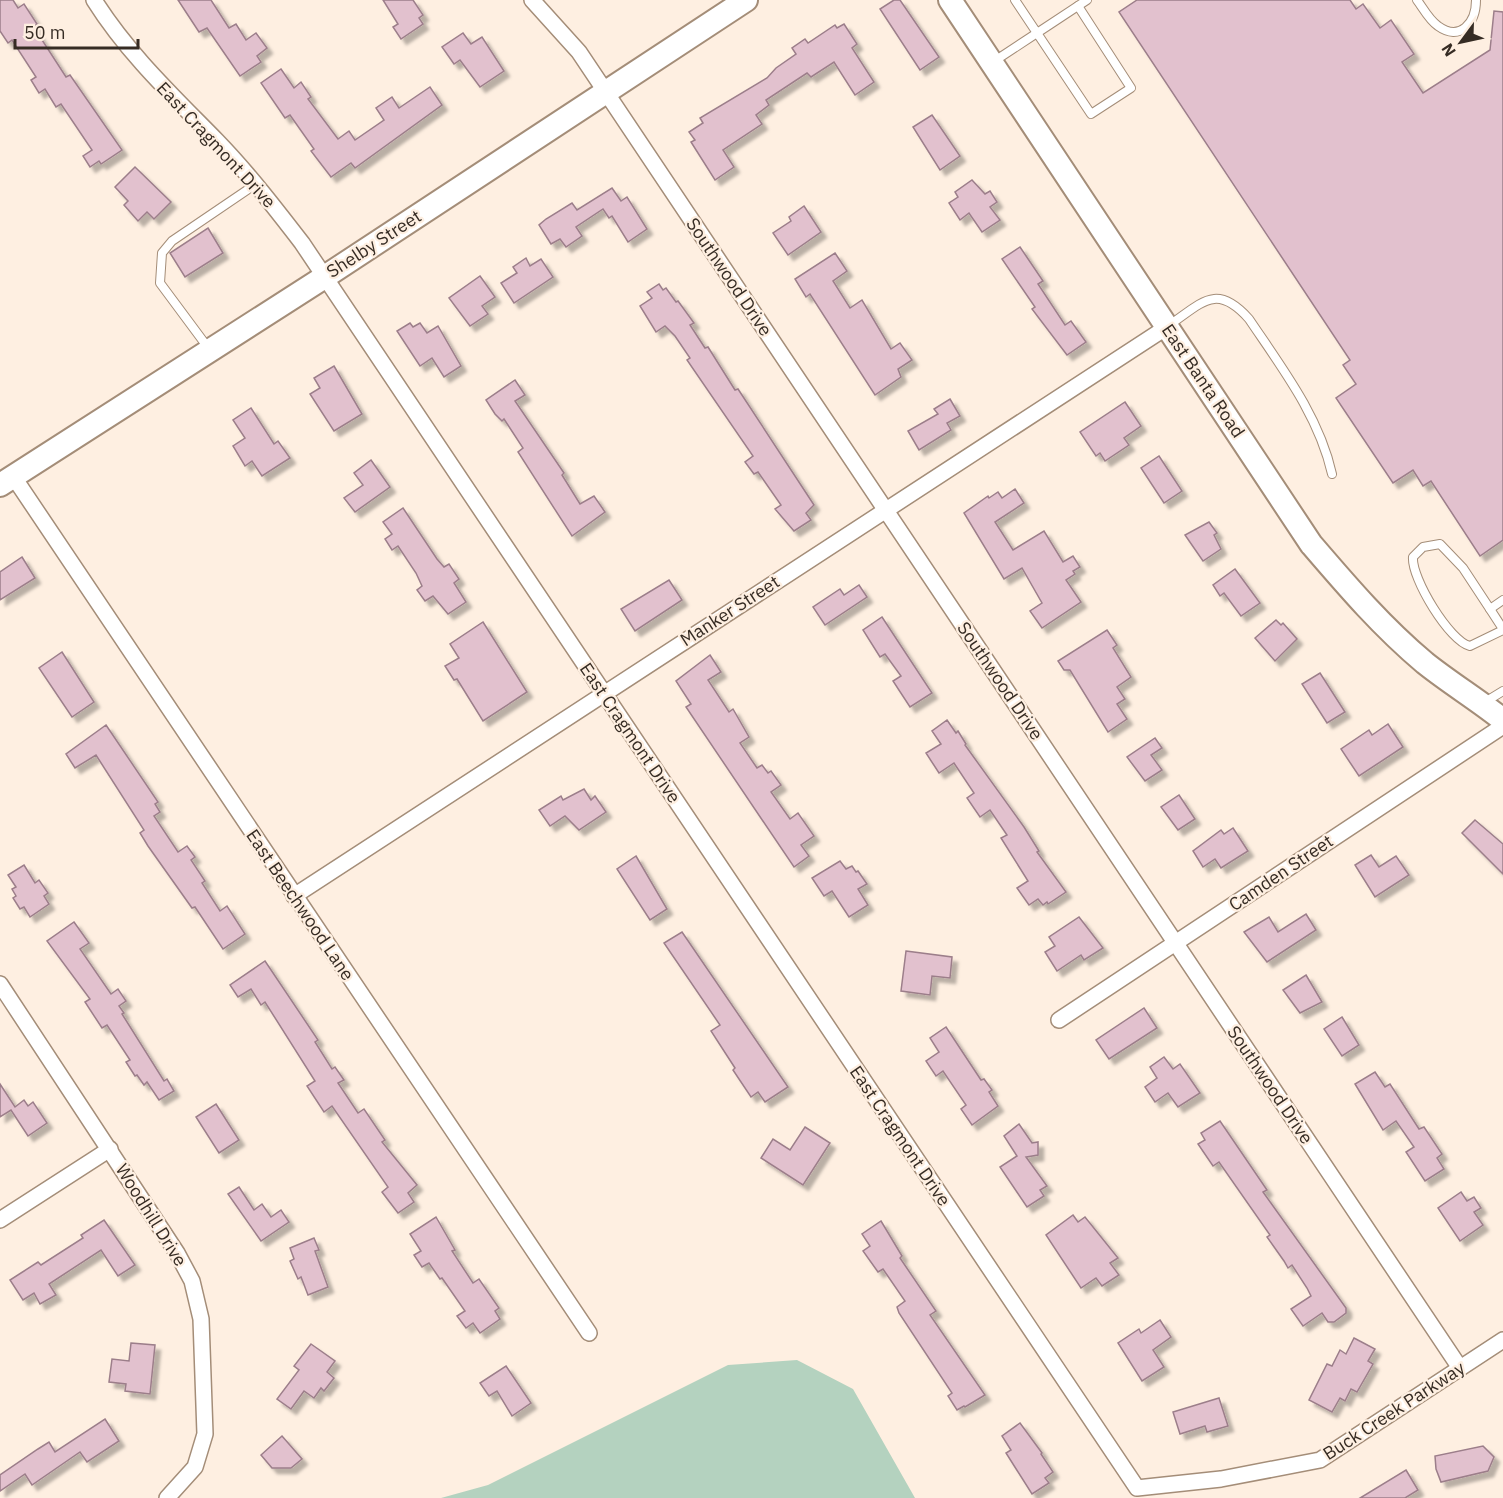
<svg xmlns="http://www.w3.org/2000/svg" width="1503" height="1498" viewBox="0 0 1503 1498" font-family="'IBM Plex Sans',sans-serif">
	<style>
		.grass { fill: #b4d2bf }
		.building { fill: #e2c1ce; stroke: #9c7e8a; stroke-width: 1.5; filter: url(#shadow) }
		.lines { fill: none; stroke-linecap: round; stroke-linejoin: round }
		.lane-casing { stroke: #a48d78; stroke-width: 10 }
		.street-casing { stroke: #a48d78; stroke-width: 18 }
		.secondary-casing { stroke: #a48d78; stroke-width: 26 }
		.lane { stroke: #fff; stroke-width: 8 }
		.street { stroke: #fff; stroke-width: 15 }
		.secondary { stroke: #fff; stroke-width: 22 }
		.labels { text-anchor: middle; stroke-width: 4.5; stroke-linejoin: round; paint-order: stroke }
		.street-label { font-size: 18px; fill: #362c24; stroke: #feefe1 }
	</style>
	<defs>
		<filter id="shadow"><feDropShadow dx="5.5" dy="5.5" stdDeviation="1.5" flood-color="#0004"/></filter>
	</defs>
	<rect width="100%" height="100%" fill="#feefe1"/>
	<polygon class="grass" points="797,1360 853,1389 915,1498 441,1498 488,1485 728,1365"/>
	<g class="building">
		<polygon points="0,0 13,0 18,8 24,4 37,24 33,26 66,77 70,75 122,150 101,164 99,161 90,167 83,156 92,150 61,104 56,107 45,89 39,93 31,80 36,77 12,40 8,43 0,31"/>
		<polygon points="178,0 211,0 229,28 236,24 246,40 256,33 267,48 257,56 261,62 240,76 207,28 199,32"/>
		<polygon points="383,0 413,0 423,15 419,18 423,24 401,39 393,27 398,24"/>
		<polygon points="894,0 900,0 939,57 920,70 880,9"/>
		<polygon points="1137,0 1350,0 1356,9 1363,4 1380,28 1391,20 1414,54 1402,62 1423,93 1490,50 1494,11 1503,12 1503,540 1480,556 1431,481 1423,486 1413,470 1393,483 1336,398 1356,384 1343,365 1350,360 1119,12"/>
		<polygon points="844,24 857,44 852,48 874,82 855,95 834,62 811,77 807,73 766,100 769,105 756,115 762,124 723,150 734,167 715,180 691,142 695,140 689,132 703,123 700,118 767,78 776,68 796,54 792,48 805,39 808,43 835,25 837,28"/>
		<polygon points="463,33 471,44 482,37 504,71 480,87 460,60 454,64 442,47"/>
		<polygon points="281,69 294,88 301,82 311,97 308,99 338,139 349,131 355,140 384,120 376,108 392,97 399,108 430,87 442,105 355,168 351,163 331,177 311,151 314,149 290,115 285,118 261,83"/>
		<polygon points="932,115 960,156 940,170 913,127"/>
		<polygon points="135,167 171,202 154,219 147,212 138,221 124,205 128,201 115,187"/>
		<polygon points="972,180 985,194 990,191 997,202 990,207 1000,220 982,232 969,213 960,220 949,203 958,197 955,192"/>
		<polygon points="612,188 621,201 627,197 647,229 628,242 612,216 609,218 603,209 576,227 582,236 566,247 560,239 551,244 539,225 546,219 572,203 577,210"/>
		<polygon points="804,206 821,232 788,255 773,233 791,221 789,217"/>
		<polygon points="208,228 223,253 185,277 170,253"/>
		<polygon points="1020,247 1043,281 1038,284 1065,325 1071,321 1086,342 1067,355 1032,309 1035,307 1002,259"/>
		<polygon points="835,253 847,271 833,281 850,308 862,300 891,349 900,343 912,360 898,369 901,377 875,395 810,294 806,297 795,279"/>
		<polygon points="526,258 530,266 541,259 553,277 514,303 501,283 517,273 513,267"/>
		<polygon points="480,276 495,297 482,306 488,314 470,326 449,298"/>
		<polygon points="659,284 663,290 666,288 676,302 678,301 694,323 690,325 705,348 708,347 735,390 738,389 814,505 806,513 811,520 794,531 775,509 781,505 758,472 754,474 745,462 753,456 687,360 690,358 675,336 665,326 656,332 640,306 652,298 647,292"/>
		<polygon points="410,323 413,327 420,323 427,333 438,326 461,366 444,377 432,358 420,366 397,331"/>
		<polygon points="334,366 362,414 334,431 310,394 320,388 314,378"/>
		<polygon points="515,380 525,395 515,401 564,473 562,475 580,504 594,496 605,512 572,536 518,452 523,448 504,419 502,421 495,414 486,400"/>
		<polygon points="950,399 960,416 947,423 951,430 919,450 908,431 938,414 934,409"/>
		<polygon points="1125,402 1141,426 1124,438 1129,445 1105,461 1100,453 1096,456 1080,432"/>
		<polygon points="251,408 274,444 278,441 290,458 262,476 252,461 245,466 233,446 245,438 233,420"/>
		<polygon points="1159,456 1182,491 1164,503 1141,468"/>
		<polygon points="371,460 390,487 355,512 344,498 363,485 354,473"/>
		<polygon points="1015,489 1024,503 995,522 1013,550 1044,531 1063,562 1073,556 1080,567 1073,571 1075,574 1066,580 1081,602 1042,628 1030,611 1042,603 1022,568 1004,579 964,513 988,496 989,498 998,492 1002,498"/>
		<polygon points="403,508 437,559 444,567 449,564 459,579 454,583 466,602 448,614 433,596 425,601 417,590 422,586 416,573 398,546 392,550 385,539 392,534 383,522"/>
		<polygon points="1209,522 1217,533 1214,535 1221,549 1203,561 1185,535"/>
		<polygon points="22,557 35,578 0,600 0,572"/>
		<polygon points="1235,569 1260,603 1241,616 1224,593 1220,596 1213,585"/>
		<polygon points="669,580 682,600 635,631 621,609"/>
		<polygon points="859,585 867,597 825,625 813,607 840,589 844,595"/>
		<polygon points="882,617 932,693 910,707 893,681 901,676 885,654 880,657 863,630"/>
		<polygon points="1276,620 1281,625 1283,623 1297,639 1275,661 1255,638"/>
		<polygon points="483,622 527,692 483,721 457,679 454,680 445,666 459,658 450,644"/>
		<polygon points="1107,630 1117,645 1113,648 1131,677 1117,687 1125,699 1117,704 1127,719 1108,732 1070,670 1064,670 1058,661"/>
		<polygon points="62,652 94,702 72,717 39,668"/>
		<polygon points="710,655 721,672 708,680 729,712 733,709 749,737 740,743 757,768 762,765 768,773 771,771 781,785 771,792 790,819 798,813 814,836 801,845 809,856 794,867 686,707 691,704 676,681"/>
		<polygon points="1320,673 1345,712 1327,723 1302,684"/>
		<polygon points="947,720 956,733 958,731 966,744 965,745 1024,827 1039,851 1037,852 1066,892 1048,904 1047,902 1043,905 1038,899 1029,905 1017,888 1028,881 1001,838 1007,835 990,810 980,817 967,798 974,793 954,763 939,773 926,753 941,744 932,731"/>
		<polygon points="1388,724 1403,747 1359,776 1341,749 1369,730 1372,735"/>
		<polygon points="106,725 158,802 155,804 160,812 154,816 178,852 187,846 195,857 191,860 205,881 202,883 220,911 227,906 245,934 223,949 195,907 192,908 148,846 140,833 144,830 96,755 75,768 66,754"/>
		<polygon points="1155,738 1162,748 1151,755 1162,770 1145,781 1127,757"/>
		<polygon points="584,789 591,800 595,796 606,812 579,830 565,816 550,826 539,810 561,796 563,800"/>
		<polygon points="1179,795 1195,819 1178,830 1161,807"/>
		<polygon points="1475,820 1503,844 1503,874 1462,833"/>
		<polygon points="1233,828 1248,851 1221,868 1215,859 1203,867 1193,851 1221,830 1224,834"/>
		<polygon points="1371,855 1379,867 1396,856 1409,875 1375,897 1355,865"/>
		<polygon points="636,856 667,909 650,920 617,869"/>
		<polygon points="840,861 846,869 852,866 856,872 858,871 867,884 858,889 868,905 849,917 832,891 824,896 812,878"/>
		<polygon points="24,865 35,883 39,880 48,893 44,896 49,904 30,917 24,907 20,909 13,898 16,896 12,889 16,887 8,875"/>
		<polygon points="1306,914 1316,930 1267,962 1244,932 1269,917 1278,932"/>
		<polygon points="1079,917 1103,948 1084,960 1081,955 1057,971 1045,952 1055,946 1049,937"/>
		<polygon points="74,922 89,943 80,949 111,994 118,989 126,1001 119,1006 124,1013 122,1014 164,1081 167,1079 174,1091 159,1100 147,1082 144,1085 137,1075 135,1076 126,1062 130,1060 107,1025 102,1028 85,1002 90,999 47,941"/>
		<polygon points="682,932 788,1087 765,1102 758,1092 751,1097 733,1070 735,1068 711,1031 720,1025 664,943"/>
		<polygon points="906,951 952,957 950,978 932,976 930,995 901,991"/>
		<polygon points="265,961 318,1040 315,1042 332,1069 335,1067 344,1080 338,1083 358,1113 364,1109 385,1140 382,1142 417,1185 408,1193 414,1202 398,1213 382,1192 388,1187 332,1106 324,1112 307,1086 315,1081 265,1002 261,1005 251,989 238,997 230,985"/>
		<polygon points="1306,975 1322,1002 1300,1013 1283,990"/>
		<polygon points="1144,1008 1157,1028 1109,1059 1096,1040"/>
		<polygon points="1342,1017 1359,1045 1342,1056 1324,1029"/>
		<polygon points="946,1027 981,1080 984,1079 992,1090 989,1092 998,1106 972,1125 961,1109 966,1105 943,1071 936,1076 926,1061 939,1052 930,1038"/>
		<polygon points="1164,1057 1173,1069 1180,1064 1200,1093 1178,1107 1168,1093 1155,1102 1145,1087 1157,1078 1150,1067"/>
		<polygon points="1375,1072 1385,1087 1390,1084 1419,1129 1424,1127 1442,1154 1437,1158 1444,1169 1425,1181 1406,1152 1414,1147 1396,1121 1383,1130 1355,1084"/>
		<polygon points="0,1084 15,1107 24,1100 28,1106 33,1102 47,1123 28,1136 11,1110 0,1117"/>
		<polygon points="216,1104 239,1140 219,1153 196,1117"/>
		<polygon points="1220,1121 1267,1190 1263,1192 1346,1308 1346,1313 1334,1322 1328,1322 1322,1313 1303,1326 1291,1309 1311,1296 1307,1288 1292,1265 1288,1268 1284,1261 1267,1237 1270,1235 1219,1162 1213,1166 1198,1144 1205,1140 1201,1133"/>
		<polygon points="1019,1124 1032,1143 1038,1142 1038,1155 1026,1157 1047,1186 1040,1190 1044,1196 1027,1207 1000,1167 1017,1156 1004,1136"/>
		<polygon points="805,1127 830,1143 803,1185 761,1158 773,1139 790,1150"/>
		<polygon points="239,1187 254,1210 262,1204 271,1217 281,1210 289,1222 261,1241 228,1194"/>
		<polygon points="1461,1192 1467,1201 1474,1197 1481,1208 1474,1212 1483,1225 1460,1241 1438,1208"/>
		<polygon points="1073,1215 1078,1222 1085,1217 1118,1258 1110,1263 1119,1275 1102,1286 1096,1278 1081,1288 1046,1235"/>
		<polygon points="436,1217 455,1250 452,1251 473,1283 479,1279 499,1308 495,1311 500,1319 480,1333 473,1323 466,1328 457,1316 465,1311 442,1278 440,1279 429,1263 422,1267 414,1255 421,1251 410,1234"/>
		<polygon points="104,1220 135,1265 118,1276 101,1250 49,1284 56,1295 40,1304 34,1293 23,1300 10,1280 38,1262 41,1265 83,1238 81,1235"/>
		<polygon points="881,1221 902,1256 900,1258 936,1311 930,1315 985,1395 965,1407 964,1406 957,1410 948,1396 952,1393 899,1313 897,1307 905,1301 883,1269 878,1272 863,1251 870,1246 862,1234"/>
		<polygon points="314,1238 319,1250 315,1251 328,1287 308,1295 301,1277 298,1279 290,1261 294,1259 290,1248"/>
		<polygon points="1160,1320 1171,1337 1153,1350 1164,1367 1142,1381 1118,1343 1139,1329 1141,1333"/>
		<polygon points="1354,1338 1375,1349 1368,1361 1373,1364 1357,1392 1351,1389 1345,1401 1340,1398 1332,1412 1309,1400 1327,1364 1332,1366 1340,1350 1346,1354"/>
		<polygon points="131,1343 155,1345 150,1394 125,1391 126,1384 109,1382 112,1359 129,1361"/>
		<polygon points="311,1344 335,1361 327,1372 334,1378 324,1391 321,1388 314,1398 304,1391 291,1409 277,1399 299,1370 294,1366"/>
		<polygon points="506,1366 531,1403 512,1416 497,1391 489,1396 480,1383"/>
		<polygon points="1219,1398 1228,1426 1207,1432 1205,1426 1180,1434 1173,1412"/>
		<polygon points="105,1419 119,1441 87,1462 80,1452 32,1485 25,1474 0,1491 0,1475 38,1449 49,1442 55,1452"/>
		<polygon points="1020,1423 1042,1453 1041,1454 1053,1472 1045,1478 1049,1483 1032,1494 1006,1453 1011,1450 1002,1436"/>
		<polygon points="282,1436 302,1459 291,1468 272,1468 261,1455"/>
		<polygon points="1483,1446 1494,1457 1488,1471 1441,1482 1436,1469 1435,1456"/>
		<polygon points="1406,1470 1418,1490 1405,1498 1360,1498"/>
	</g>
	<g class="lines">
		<g class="lane-casing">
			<g id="lane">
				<polyline points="1015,0 1037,33 1087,0"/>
				<path d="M1417 0C1423 8 1429 20 1438 26 1460 42 1476 23 1476 0"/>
				<polyline points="993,62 1037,33 1091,114 1131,88 1078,6"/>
				<path d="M1168 326C1202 303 1216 282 1249 319 1282 368 1319 416 1332 474"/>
				<polyline points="209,349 160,283 162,253 172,241 256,184"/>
				<path d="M1503 600 1490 609 1463 568 1440 544 1423 547 1413 557C1411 578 1450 642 1470 646L1503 630"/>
				<polyline points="1490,609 1503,629"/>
				<polyline points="1485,702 1503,691"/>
			</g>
		</g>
		<g class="street-casing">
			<g id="street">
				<path d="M94 0C128 54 173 96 217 141 248 173 275 208 302 243L1137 1488 1221 1479 1320 1460 1503 1340"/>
				<polyline points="532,0 579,52 1460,1368"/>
				<polyline points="13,476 589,1333"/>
				<polyline points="294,896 1167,327"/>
				<polyline points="0,984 177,1253 192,1281 201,1319 205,1434 195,1467 167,1498"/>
				<polyline points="1059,1020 1503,726"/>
				<polyline points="0,1220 110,1149"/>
			</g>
		</g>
		<g class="secondary-casing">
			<g id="secondary">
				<path d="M950 0 1311 544C1347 586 1382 627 1425 663 1450 683 1478 700 1503 720"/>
				<polyline points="0,485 323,278 746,0"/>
			</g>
		</g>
		<use href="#lane" class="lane"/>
		<use href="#street" class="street"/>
		<use href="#secondary" class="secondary"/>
	</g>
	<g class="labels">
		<g class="street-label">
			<text transform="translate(216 145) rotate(47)" y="6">East Cragmont Drive</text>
			<text transform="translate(374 244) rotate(-33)" y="6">Shelby Street</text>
			<text transform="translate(729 277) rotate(56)" y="6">Southwood Drive</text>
			<text transform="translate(1203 381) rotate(56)" y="6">East Banta Road</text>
			<text transform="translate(730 611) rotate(-33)" y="6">Manker Street</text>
			<text transform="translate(1000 681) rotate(56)" y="6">Southwood Drive</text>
			<text transform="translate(630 733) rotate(56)" y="6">East Cragmont Drive</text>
			<text transform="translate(1281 873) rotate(-34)" y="6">Camden Street</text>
			<text transform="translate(300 905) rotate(56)" y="6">East Beechwood Lane</text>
			<text transform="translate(1270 1085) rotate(56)" y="6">Southwood Drive</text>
			<text transform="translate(900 1136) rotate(56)" y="6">East Cragmont Drive</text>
			<text transform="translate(151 1215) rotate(58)" y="6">Woodhill Drive</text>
			<text transform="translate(1394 1411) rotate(-33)" y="6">Buck Creek Parkway</text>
		</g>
	</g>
	<g transform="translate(1461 42) rotate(237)" stroke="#feefe1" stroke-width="4.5" paint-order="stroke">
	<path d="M0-4.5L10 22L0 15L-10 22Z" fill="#362c24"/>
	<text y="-9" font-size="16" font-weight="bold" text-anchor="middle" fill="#362c24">N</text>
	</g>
	<path d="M15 39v9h123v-9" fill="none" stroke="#362c24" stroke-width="3"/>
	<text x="24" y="39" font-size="18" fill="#362c24" stroke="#feefe1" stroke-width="4.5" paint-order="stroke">50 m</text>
</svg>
